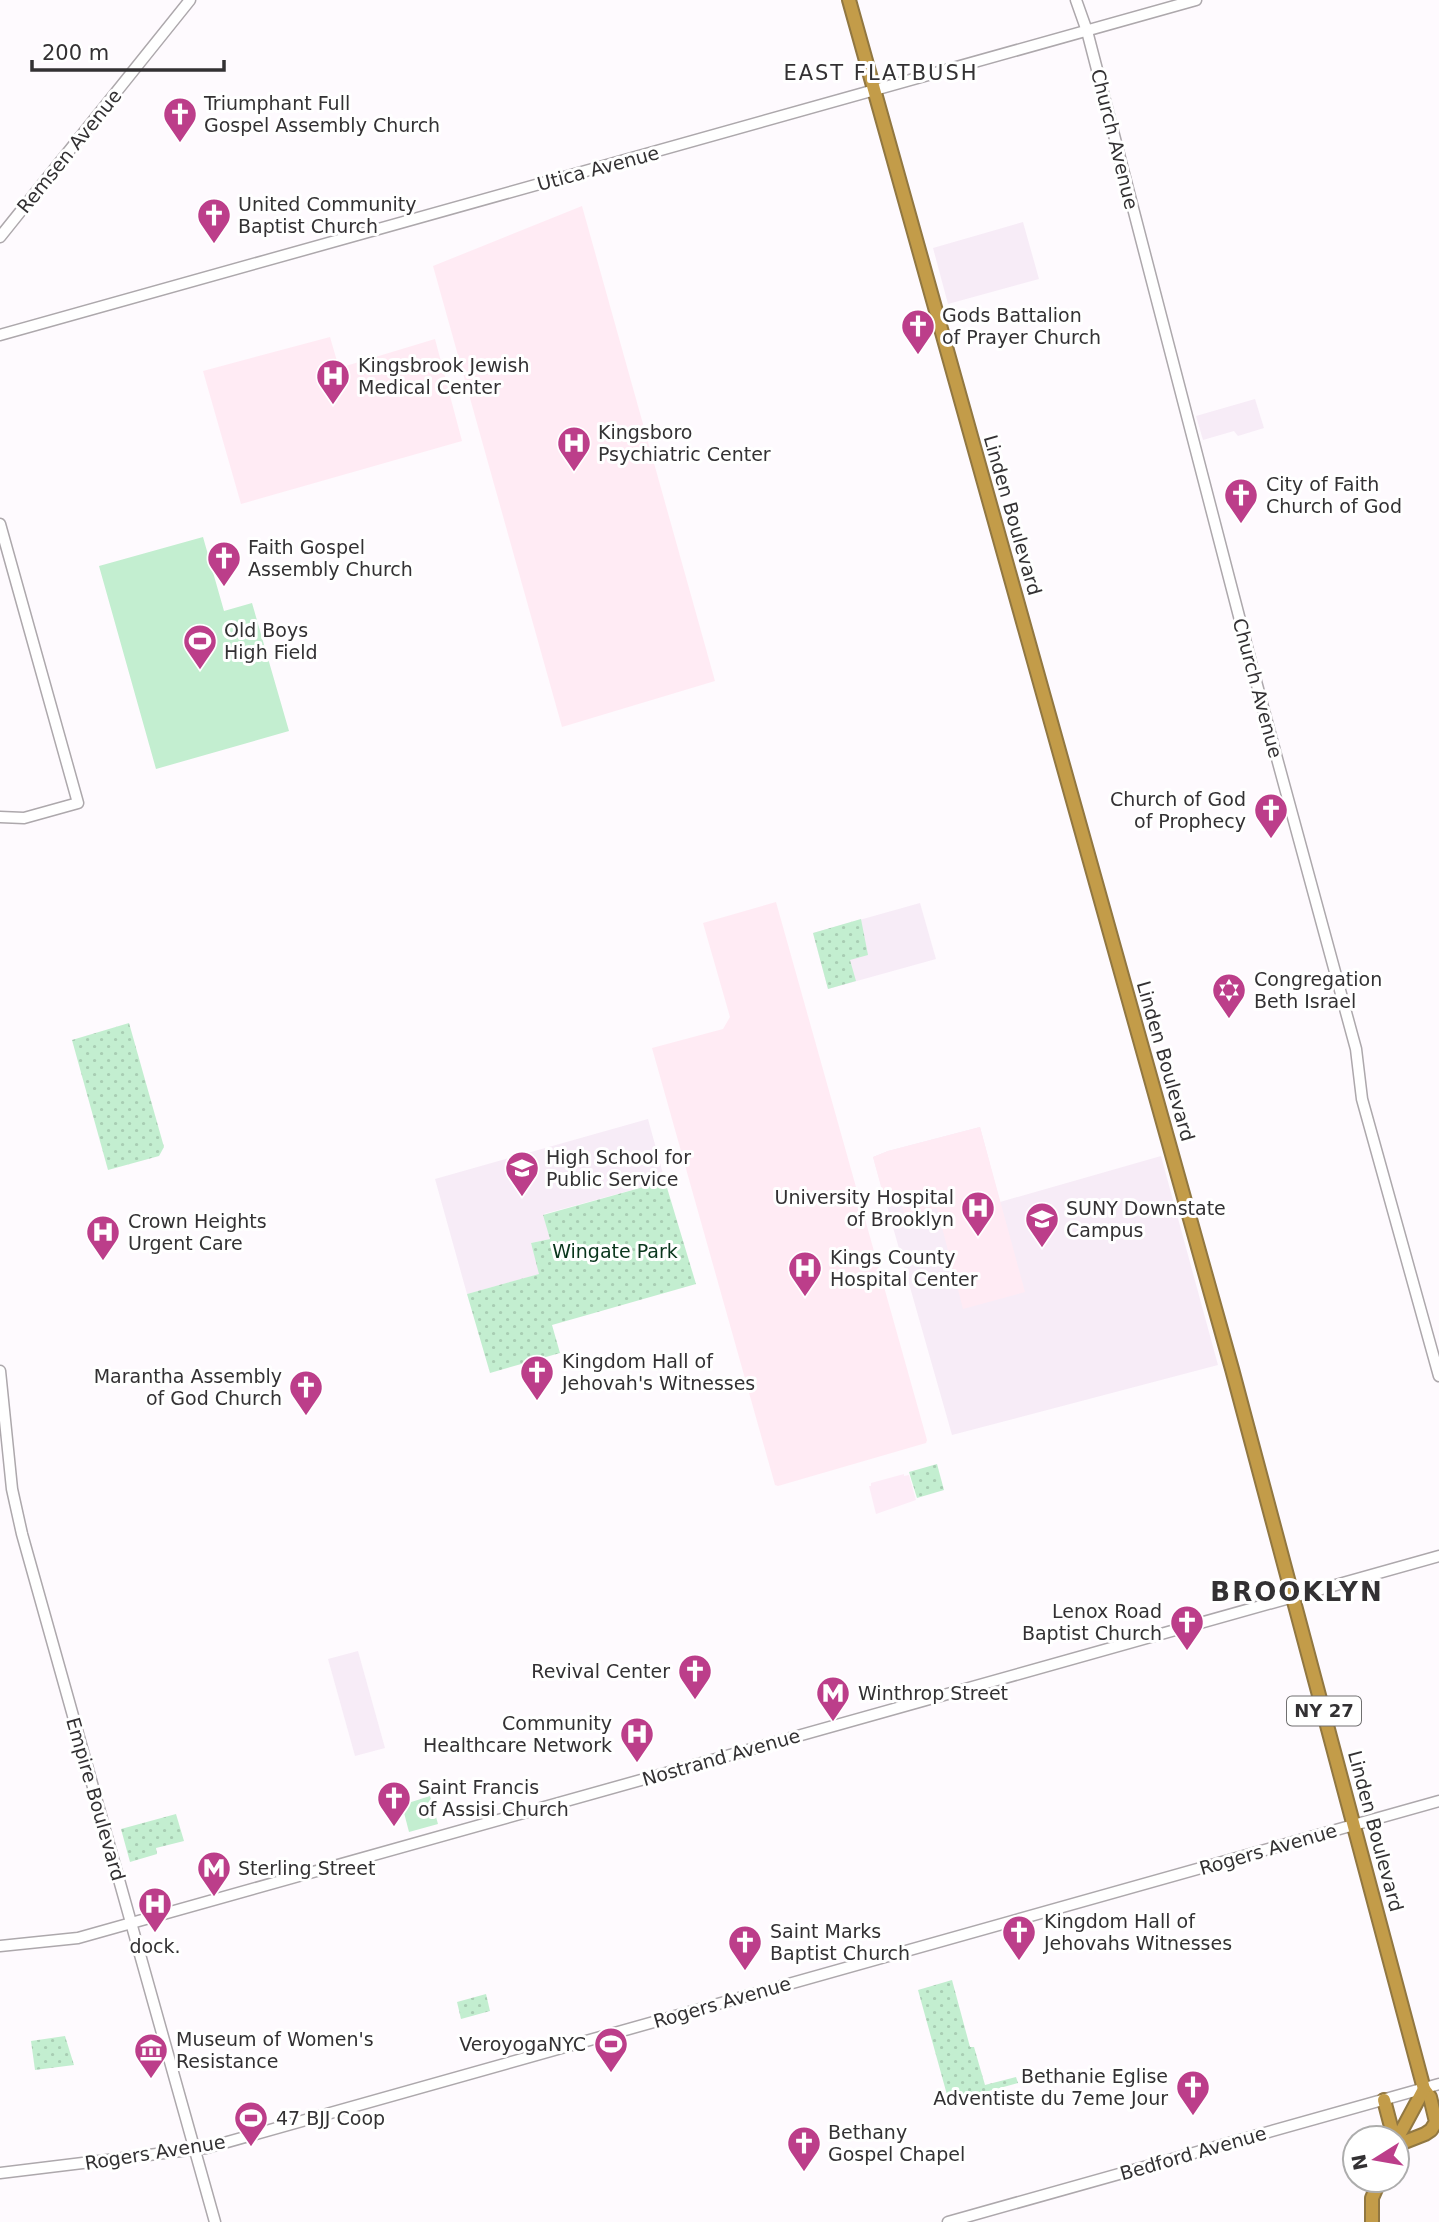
<svg xmlns="http://www.w3.org/2000/svg" width="1439" height="2222" viewBox="0 0 1439 2222" font-family="'DejaVu Sans',sans-serif">
	<style>
		.commercial { fill: #fdecf7 }
		.built { fill: #f7ecf7 }
		.medical { fill: #ffebf4 }
		.grass { fill: #c3eed0 }
		.park { fill: url(#park-dots) }
		.lines { fill: none; stroke-linecap: round; stroke-linejoin: round }
		.secondary-casing { stroke: #ada8ac; stroke-width: 13 }
		.highway-casing { stroke: #917741; stroke-width: 16 }
		.secondary { stroke: #fff; stroke-width: 10 }
		.highway { stroke: #c39c49; stroke-width: 12 }
		.labels { text-anchor: middle; stroke-width: 6; stroke-linejoin: round; paint-order: stroke }
		.shield { fill: #fff; stroke: #706f70; stroke-width: 2 }
		.shield-label { font-size: 18px; font-weight: bold; fill: #333133 }
		.poi-label { font-size: 19px; fill: #333133; stroke: #fff; text-anchor: start }
		.street-label { font-size: 19px; fill: #333133; stroke: #fff }
		.park-label { font-size: 19px; fill: #09351c; stroke: #fff }
		.neighbourhood-label { font-size: 21px; letter-spacing: 2px; fill: #333133; stroke: #fff }
		.district-label { font-size: 26px; font-weight: bold; letter-spacing: 2px; fill: #333133; stroke: #fff }
	</style>
	<defs>
		<pattern id="park-dots" width="8" height="8" patternUnits="userSpaceOnUse" patternTransform="scale(1.75)"><rect width="8" height="8" fill="#c3eed0"/><path d="M2 2h.1M6 6h.1" fill="none" stroke="#a8cdb3" stroke-width="1.8" stroke-linecap="round"/></pattern>
	</defs>
	<rect width="100%" height="100%" fill="#fefafe"/>
	<polygon class="commercial" points="904,1474 904,1476 909,1475 916,1500 876,1514 869,1486 871,1486 871,1483"/>
	<g class="built">
		<polygon points="1023,222 1039,279 948,304 933,248"/>
		<polygon points="1255,399 1264,428 1238,436 1234,431 1203,440 1196,416"/>
		<polygon points="920,903 936,959 828,989 813,933"/>
		<polygon points="648,1119 665,1181 544,1214 550,1239 531,1243 540,1274 467,1294 435,1179"/>
		<polygon points="980,1127 1000,1202 1161,1156 1218,1365 952,1435 873,1157 888,1151"/>
		<polygon points="358,1651 385,1748 355,1756 328,1659"/>
	</g>
	<g class="medical">
		<polygon points="582,206 715,681 562,727 433,266"/>
		<polygon points="330,337 339,368 435,339 462,441 241,504 203,371"/>
		<polygon points="776,902 927,1440 926,1443 778,1486 775,1485 652,1048 723,1029 730,1017 703,923"/>
		<polygon points="980,1127 1025,1292 963,1309 937,1208 905,1216 901,1201 886,1205 873,1157 888,1151"/>
	</g>
	<g class="grass">
		<polygon points="203,537 224,611 252,603 289,731 156,769 99,566"/>
		<polygon points="430,1796 438,1824 409,1832 402,1805"/>
	</g>
	<g class="park">
		<polygon points="861,919 868,955 850,960 856,981 828,989 813,933"/>
		<polygon points="129,1023 164,1147 159,1156 108,1170 72,1040"/>
		<polygon points="665,1181 696,1284 552,1325 560,1353 490,1373 467,1294 539,1274 531,1243 550,1239 543,1215"/>
		<polygon points="937,1464 944,1490 917,1498 909,1472"/>
		<polygon points="176,1814 184,1841 156,1848 157,1854 130,1862 121,1829"/>
		<polygon points="952,1980 970,2047 974,2047 985,2085 1016,2077 1018,2083 949,2102 918,1990"/>
		<polygon points="486,1994 490,2011 461,2019 457,2002"/>
		<polygon points="65,2036 74,2065 35,2070 31,2041"/>
	</g>
	<g class="lines">
		<g class="secondary-casing">
			<g id="secondary">
				<polyline points="1076,0 1087,31 1254,674 1356,1049 1362,1099 1439,1376"/>
				<polyline points="0,237 190,0"/>
				<polyline points="0,335 1196,0"/>
				<polyline points="0,524 78,803 24,818 0,817"/>
				<polyline points="0,1371 12,1489 22,1534 215,2222"/>
				<polyline points="0,1946 78,1938 1439,1556"/>
				<polyline points="0,2173 206,2148 1439,1801"/>
				<polyline points="948,2222 1439,2084"/>
			</g>
		</g>
		<g class="highway-casing">
			<g id="highway">
				<polyline points="849,0 1232,1369 1424,2089 1430,2097 1436,2122 1431,2130 1425,2134 1397,2145"/>
				<polyline points="1384,2100 1394,2138"/>
				<polyline points="1397,2139 1424,2089"/>
				<polyline points="1372,2222 1372,2198 1380,2180"/>
			</g>
		</g>
		<use href="#secondary" class="secondary"/>
		<use href="#highway" class="highway"/>
	</g>
	<defs>
		<g id="church-pin" transform="scale(1.75)"><path d="M0 17L-7.5 6A9.5 9.5 0 1 1 7.5 6Z" fill="#bc3e8a" stroke="#fff"/><path d="M-1.2-6h2.4v3.5h3.3v2.4h-3.3V6h-2.4V-.1h-3.3v-2.4h3.3Z" fill="#fff"/></g>
		<g id="hospital-pin" transform="scale(1.75)"><path d="M0 17L-7.5 6A9.5 9.5 0 1 1 7.5 6Z" fill="#bc3e8a" stroke="#fff"/><path d="M-5-5h3v3.5h4V-5h3V5h-3V1.5h-4V5h-3Z" fill="#fff"/></g>
		<g id="stadium-pin" transform="scale(1.75)"><path d="M0 17L-7.5 6A9.5 9.5 0 1 1 7.5 6Z" fill="#bc3e8a" stroke="#fff"/><path d="M0-5a6.5 5 0 1 0 0 10a6.5 5 0 1 0 0-10ZM-3.5-1.8h7v3.6h-7Z" fill="#fff"/></g>
		<g id="synagogue-pin" transform="scale(1.75)"><path d="M0 17L-7.5 6A9.5 9.5 0 1 1 7.5 6Z" fill="#bc3e8a" stroke="#fff"/><path d="M0-6.5L5.6 3.2H-5.6ZM0 6.5L5.6-3.2H-5.6Z" fill="#fff"/></g>
		<g id="school-pin" transform="scale(1.75)"><path d="M0 17L-7.5 6A9.5 9.5 0 1 1 7.5 6Z" fill="#bc3e8a" stroke="#fff"/><path d="M0-5L7-2L0 1L-7-2ZM-4 1L0 2.5L4 1V4Q0 6-4 4Z" fill="#fff"/></g>
		<g id="university-pin" transform="scale(1.75)"><path d="M0 17L-7.5 6A9.5 9.5 0 1 1 7.5 6Z" fill="#bc3e8a" stroke="#fff"/><path d="M0-5L7-2L0 1L-7-2ZM-4 1L0 2.5L4 1V4Q0 6-4 4Z" fill="#fff"/></g>
		<g id="metro-pin" transform="scale(1.75)"><path d="M0 17L-7.5 6A9.5 9.5 0 1 1 7.5 6Z" fill="#bc3e8a" stroke="#fff"/><path d="M-5.5 5V-5H-3L0 0L3-5H5.5V5H3V-.5L0 4L-3-.5V5Z" fill="#fff"/></g>
		<g id="museum-pin" transform="scale(1.75)"><path d="M0 17L-7.5 6A9.5 9.5 0 1 1 7.5 6Z" fill="#bc3e8a" stroke="#fff"/><path d="M0-6L6-3V-2H-6V-3ZM-5-1h2V3h-2ZM-1-1h2V3h-2ZM3-1h2V3H3ZM-6 4H6V6H-6Z" fill="#fff"/></g>
	</defs>
	<g fill-rule="evenodd">
		<use href="#church-pin" x="180" y="114"/>
		<use href="#church-pin" x="214" y="215"/>
		<use href="#church-pin" x="918" y="326"/>
		<use href="#hospital-pin" x="333" y="376"/>
		<use href="#hospital-pin" x="574" y="443"/>
		<use href="#church-pin" x="1241" y="495"/>
		<use href="#church-pin" x="224" y="558"/>
		<use href="#stadium-pin" x="200" y="641"/>
		<use href="#church-pin" x="1271" y="810"/>
		<use href="#synagogue-pin" x="1229" y="990"/>
		<use href="#school-pin" x="522" y="1168"/>
		<use href="#hospital-pin" x="978" y="1208"/>
		<use href="#university-pin" x="1042" y="1219"/>
		<use href="#hospital-pin" x="103" y="1232"/>
		<use href="#hospital-pin" x="805" y="1268"/>
		<use href="#church-pin" x="537" y="1372"/>
		<use href="#church-pin" x="306" y="1387"/>
		<use href="#church-pin" x="1187" y="1622"/>
		<use href="#church-pin" x="695" y="1671"/>
		<use href="#metro-pin" x="833" y="1693"/>
		<use href="#hospital-pin" x="637" y="1734"/>
		<use href="#church-pin" x="394" y="1798"/>
		<use href="#metro-pin" x="214" y="1868"/>
		<use href="#hospital-pin" x="155" y="1904"/>
		<use href="#church-pin" x="1019" y="1932"/>
		<use href="#church-pin" x="745" y="1942"/>
		<use href="#stadium-pin" x="611" y="2044"/>
		<use href="#museum-pin" x="151" y="2050"/>
		<use href="#church-pin" x="1193" y="2087"/>
		<use href="#stadium-pin" x="251" y="2118"/>
		<use href="#church-pin" x="804" y="2143"/>
	</g>
	<g class="labels">
		<rect class="shield" x="1287" y="1696.5" width="74" height="29" rx="5"/>
		<g class="shield-label">
			<text x="1324" y="1717">NY 27</text>
		</g>
		<g class="poi-label">
			<text x="204" y="110">Triumphant Full<tspan x="204" dy="22">Gospel Assembly Church</tspan></text>
			<text x="238" y="211">United Community<tspan x="238" dy="22">Baptist Church</tspan></text>
			<text x="942" y="322">Gods Battalion<tspan x="942" dy="22">of Prayer Church</tspan></text>
			<text x="358" y="372">Kingsbrook Jewish<tspan x="358" dy="22">Medical Center</tspan></text>
			<text x="598" y="439">Kingsboro<tspan x="598" dy="22">Psychiatric Center</tspan></text>
			<text x="1266" y="491">City of Faith<tspan x="1266" dy="22">Church of God</tspan></text>
			<text x="248" y="554">Faith Gospel<tspan x="248" dy="22">Assembly Church</tspan></text>
			<text x="224" y="637">Old Boys<tspan x="224" dy="22">High Field</tspan></text>
			<text x="1246" y="806" text-anchor="end">Church of God<tspan x="1246" dy="22">of Prophecy</tspan></text>
			<text x="1254" y="986">Congregation<tspan x="1254" dy="22">Beth Israel</tspan></text>
			<text x="546" y="1164">High School for<tspan x="546" dy="22">Public Service</tspan></text>
			<text x="954" y="1204" text-anchor="end">University Hospital<tspan x="954" dy="22">of Brooklyn</tspan></text>
			<text x="1066" y="1215">SUNY Downstate<tspan x="1066" dy="22">Campus</tspan></text>
			<text x="128" y="1228">Crown Heights<tspan x="128" dy="22">Urgent Care</tspan></text>
			<text x="830" y="1264">Kings County<tspan x="830" dy="22">Hospital Center</tspan></text>
			<text x="562" y="1368">Kingdom Hall of<tspan x="562" dy="22">Jehovah's Witnesses</tspan></text>
			<text x="282" y="1383" text-anchor="end">Marantha Assembly<tspan x="282" dy="22">of God Church</tspan></text>
			<text x="1162" y="1618" text-anchor="end">Lenox Road<tspan x="1162" dy="22">Baptist Church</tspan></text>
			<text x="670" y="1678" text-anchor="end">Revival Center</text>
			<text x="858" y="1700">Winthrop Street</text>
			<text x="612" y="1730" text-anchor="end">Community<tspan x="612" dy="22">Healthcare Network</tspan></text>
			<text x="418" y="1794">Saint Francis<tspan x="418" dy="22">of Assisi Church</tspan></text>
			<text x="238" y="1875">Sterling Street</text>
			<text x="1044" y="1928">Kingdom Hall of<tspan x="1044" dy="22">Jehovahs Witnesses</tspan></text>
			<text x="770" y="1938">Saint Marks<tspan x="770" dy="22">Baptist Church</tspan></text>
			<text x="155" y="1953" text-anchor="middle">dock.</text>
			<text x="176" y="2046">Museum of Women's<tspan x="176" dy="22">Resistance</tspan></text>
			<text x="586" y="2051" text-anchor="end">VeroyogaNYC</text>
			<text x="1168" y="2083" text-anchor="end">Bethanie Eglise<tspan x="1168" dy="22">Adventiste du 7eme Jour</tspan></text>
			<text x="276" y="2125">47 BJJ Coop</text>
			<text x="828" y="2139">Bethany<tspan x="828" dy="22">Gospel Chapel</tspan></text>
		</g>
		<g class="street-label">
			<text transform="translate(1115 139) rotate(76)" y="7">Church Avenue</text>
			<text transform="translate(69 151) rotate(-51)" y="7">Remsen Avenue</text>
			<text transform="translate(598 168) rotate(-15)" y="7">Utica Avenue</text>
			<text transform="translate(1013 515) rotate(74)" y="7">Linden Boulevard</text>
			<text transform="translate(1258 688) rotate(75)" y="7">Church Avenue</text>
			<text transform="translate(1166 1061) rotate(74)" y="7">Linden Boulevard</text>
			<text transform="translate(721 1757) rotate(-16)" y="7">Nostrand Avenue</text>
			<text transform="translate(96 1799) rotate(74)" y="7">Empire Boulevard</text>
			<text transform="translate(1376 1831) rotate(75)" y="7">Linden Boulevard</text>
			<text transform="translate(1268 1849) rotate(-16)" y="7">Rogers Avenue</text>
			<text transform="translate(722 2002) rotate(-16)" y="7">Rogers Avenue</text>
			<text transform="translate(155 2152) rotate(-9)" y="7">Rogers Avenue</text>
			<text transform="translate(1193 2153) rotate(-16)" y="7">Bedford Avenue</text>
		</g>
		<g class="park-label">
			<text x="615" y="1258">Wingate Park</text>
		</g>
		<g class="neighbourhood-label">
			<text x="881" y="80">EAST FLATBUSH</text>
		</g>
		<g class="district-label">
			<text x="1297" y="1601">BROOKLYN</text>
		</g>
	</g>
	<g transform="translate(1376 2159) rotate(259)"><circle r="33" fill="#ffffff" stroke="#adadad" stroke-width="2"/>
	<path d="M0-5L12 26L0 18L-12 26Z" fill="#bc3e8a"/>
	<text y="-10" font-size="19" font-weight="bold" text-anchor="middle" fill="#333133">N</text>
	</g>
	<path d="M32 60v10h192v-10" fill="none" stroke="#333133" stroke-width="3.5"/>
	<text x="42" y="60" font-size="21" fill="#333133" stroke="#ffffff" stroke-width="5" paint-order="stroke">200 m</text>
</svg>
